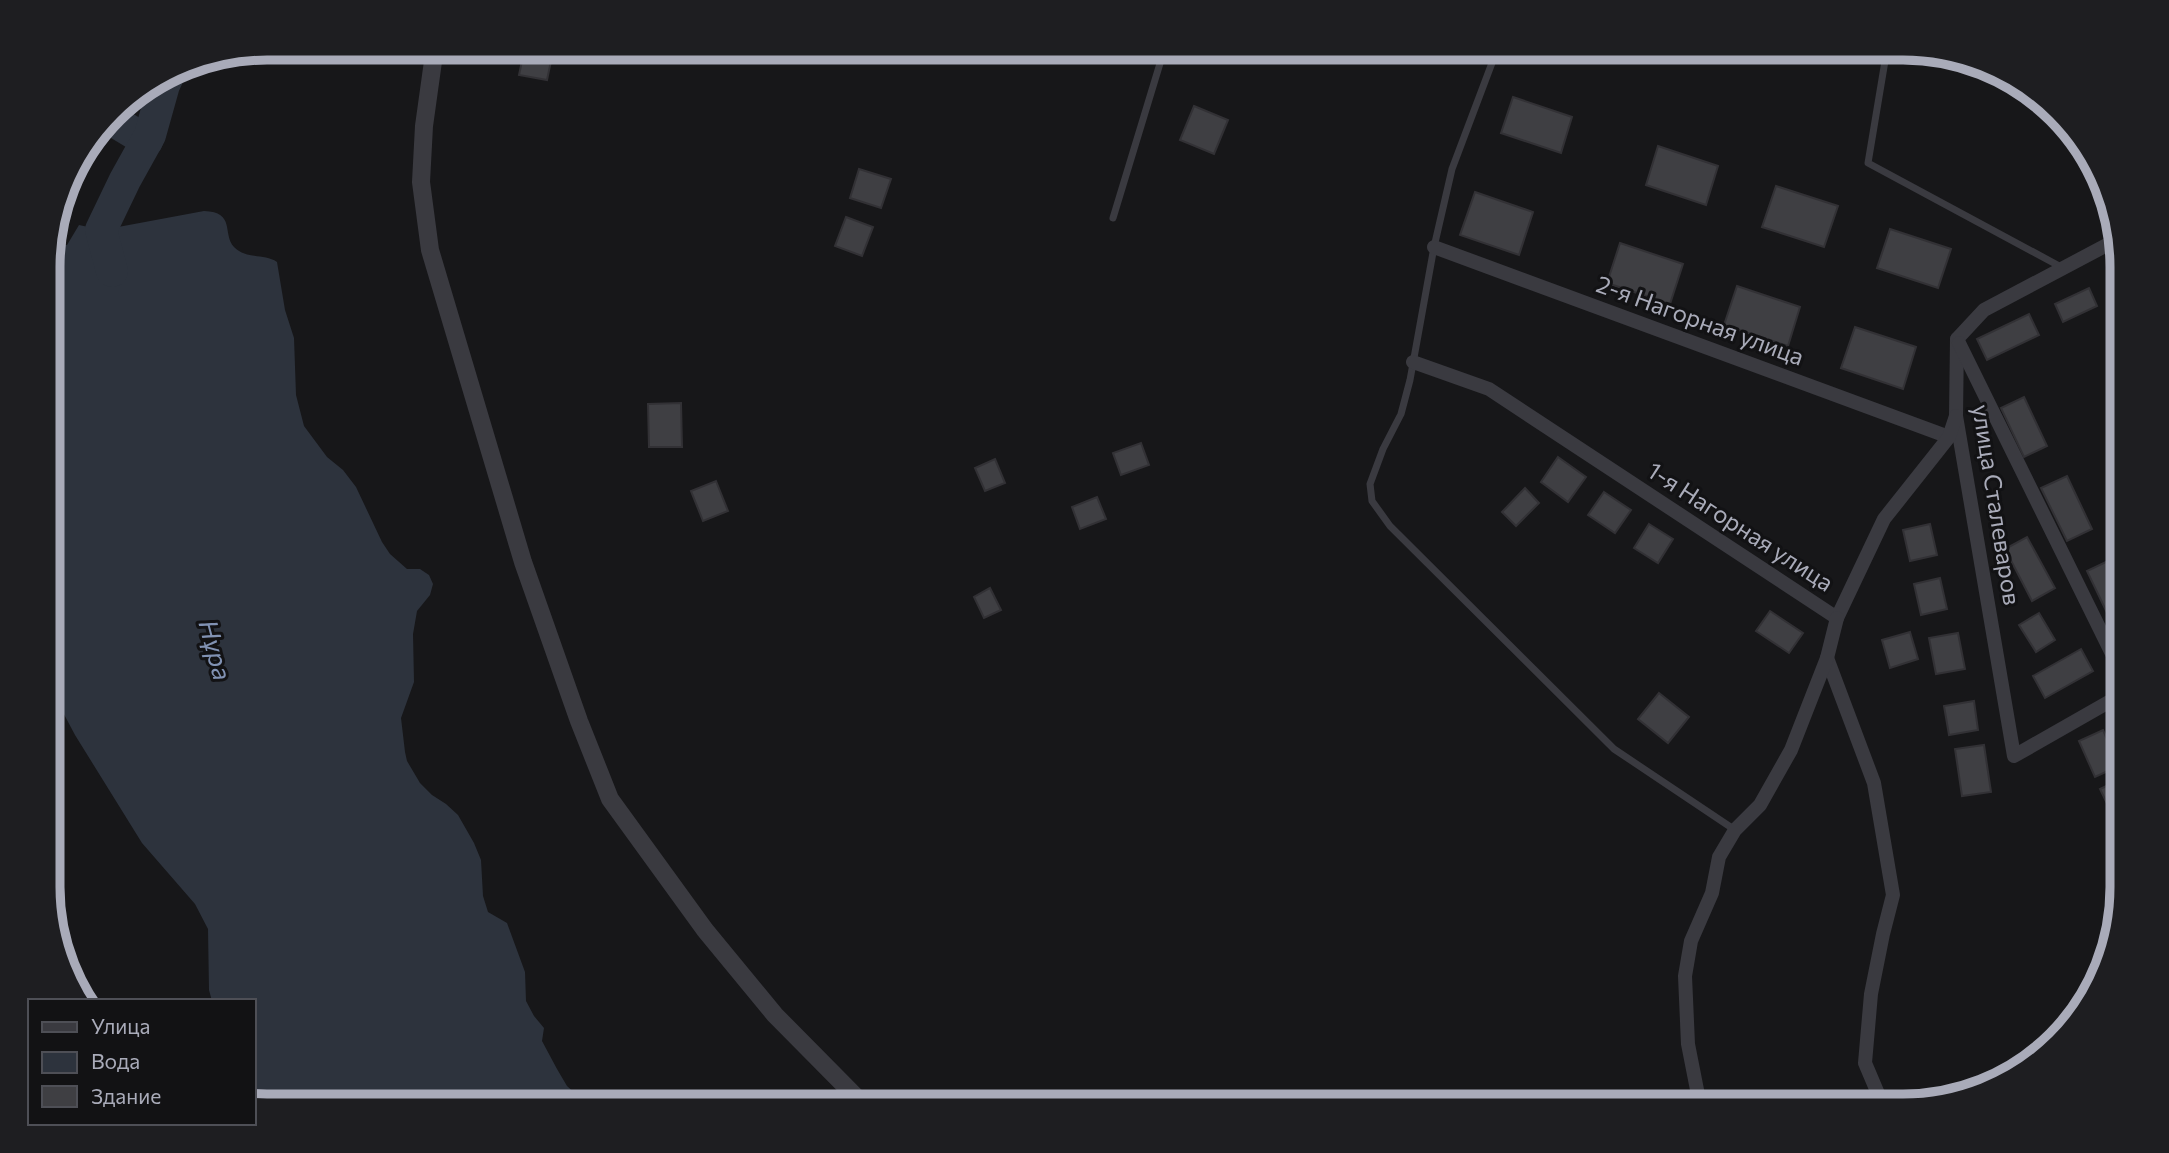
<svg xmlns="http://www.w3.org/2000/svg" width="2169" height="1153" viewBox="0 0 2169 1153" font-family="Commissioner,sans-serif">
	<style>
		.water { fill: #2d333d }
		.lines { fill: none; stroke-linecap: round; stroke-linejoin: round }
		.river { stroke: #2d333d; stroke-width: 32 }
		.building { fill: #3f3f43; stroke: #323135; stroke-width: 2 }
		.service { stroke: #3a3a40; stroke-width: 7 }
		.minor { stroke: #3a3a40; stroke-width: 14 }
		.tertiary { stroke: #3a3a40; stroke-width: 18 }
		.labels { text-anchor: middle; stroke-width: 6; stroke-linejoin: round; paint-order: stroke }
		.street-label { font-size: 24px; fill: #a9abb9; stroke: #121214 }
		.water-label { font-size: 26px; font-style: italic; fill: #8192b3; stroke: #121214 }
		.rim { fill: none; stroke: #a9abb9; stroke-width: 9 }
	</style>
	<rect width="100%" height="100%" fill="#171719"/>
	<path class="water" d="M204 211C236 212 222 234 234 247 247 260 264 253 277 262L285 310 294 338 296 395 304 426 327 457 343 470 356 487 382 542 390 554 407 569H420L429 575 433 584 430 595 417 611 413 634 414 682 401 718 405 752 407 761 420 783 432 795 446 804 458 815 474 843 481 860 483 896 488 912 507 923 525 972 526 1001 534 1016 544 1028 542 1041 557 1069 567 1086 589 1106H266L259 1104 254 1094V1001H212L209 990 208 929 195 904 142 843 75 735 49 686 48 252 50 245H67L79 225 102 230Z"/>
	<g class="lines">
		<g class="river">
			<polyline points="109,118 147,141"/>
			<polyline points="112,271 101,230 125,180 150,135 164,85 170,72"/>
		</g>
	</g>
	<g class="building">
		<polygon points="525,47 554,47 547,80 519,75"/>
		<polygon points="650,47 676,47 673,58 649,53"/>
		<polygon points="1513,97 1572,117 1561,153 1501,133"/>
		<polygon points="1194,106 1228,120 1214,154 1180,140"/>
		<polygon points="1658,146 1718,166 1706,205 1646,185"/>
		<polygon points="859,169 891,179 881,208 850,198"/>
		<polygon points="1776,186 1838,206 1824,247 1762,227"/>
		<polygon points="1475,192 1533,212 1519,255 1460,235"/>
		<polygon points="846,217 873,227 862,256 835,246"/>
		<polygon points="1890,229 1951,249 1938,288 1877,268"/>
		<polygon points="1620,243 1683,264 1670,304 1607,283"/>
		<polygon points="2120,265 2120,292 2118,293 2108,271"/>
		<polygon points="1737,286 1800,307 1788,346 1724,325"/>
		<polygon points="2089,288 2097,306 2063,322 2055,304"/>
		<polygon points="2029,314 2039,335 1987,360 1977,339"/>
		<polygon points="1855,327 1916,347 1903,389 1841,368"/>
		<polygon points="2024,397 2047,446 2024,457 2001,408"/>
		<polygon points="681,403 682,447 649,447 648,404"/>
		<polygon points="1141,443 1149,465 1121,475 1113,453"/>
		<polygon points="1558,457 1586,477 1568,502 1541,482"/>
		<polygon points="995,459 1005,483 985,491 975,468"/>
		<polygon points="2067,476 2092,529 2067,541 2041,488"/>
		<polygon points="716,481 728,511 703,521 691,491"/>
		<polygon points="1525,488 1539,503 1516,526 1502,512"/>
		<polygon points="1604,492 1631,510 1615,533 1588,515"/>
		<polygon points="1097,497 1106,519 1080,529 1072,507"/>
		<polygon points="1649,524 1673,539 1658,563 1634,548"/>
		<polygon points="1930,524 1937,555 1910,561 1903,530"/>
		<polygon points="2027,537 2055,588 2032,601 2005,549"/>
		<polygon points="2112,559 2121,577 2121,614 2110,619 2087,571"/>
		<polygon points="1940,578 1947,609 1921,615 1914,584"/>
		<polygon points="990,588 1001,610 984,618 974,597"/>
		<polygon points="1770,611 1803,633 1789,653 1756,631"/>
		<polygon points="2039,613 2055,640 2036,652 2019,625"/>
		<polygon points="1910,632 1918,659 1890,668 1882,640"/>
		<polygon points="1958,633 1965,669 1936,674 1929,638"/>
		<polygon points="2081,649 2093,671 2045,698 2033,676"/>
		<polygon points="1659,693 1689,717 1668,743 1638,719"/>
		<polygon points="1974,701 1978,730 1949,735 1944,706"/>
		<polygon points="2103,730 2119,766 2095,777 2079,741"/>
		<polygon points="1984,745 1991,792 1962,796 1955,749"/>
		<polygon points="2121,779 2122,816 2115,820 2100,789"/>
	</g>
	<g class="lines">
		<g class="service">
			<polyline points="1498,47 1452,169 1434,247 1410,380 1401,414 1383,449 1370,484 1372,501 1390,526 1614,749 1735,830"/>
			<polyline points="1845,47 1885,61 1868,163 2063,268"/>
			<polyline points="1113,218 1165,47"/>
		</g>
		<g class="minor">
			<polyline points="1434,247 1949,437"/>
			<polyline points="1957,339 1956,416 2014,756 2121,695"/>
			<polyline points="1957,339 1984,310 2120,238"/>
			<polyline points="1959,343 2121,672"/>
			<polyline points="1413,362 1489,389 1837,618 1884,519 1949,437 1956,416"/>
			<polyline points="1827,658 1874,783 1893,895 1883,934 1871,994 1865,1063 1879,1096 1886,1105"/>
			<polyline points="1700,1105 1688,1044 1685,976 1691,941 1712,893 1719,857 1735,830 1760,805 1791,750 1827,658 1837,618"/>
		</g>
		<polyline class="tertiary" points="435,47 424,126 421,182 430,250 523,562 579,721 610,799 705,930 775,1015 865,1106"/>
	</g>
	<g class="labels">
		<g class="street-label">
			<text transform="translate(1700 321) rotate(20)" y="8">2-я Нагорная улица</text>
			<text transform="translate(1996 505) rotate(81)" y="8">улица Сталеваров</text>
			<text transform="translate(1740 527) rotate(33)" y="8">1-я Нагорная улица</text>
		</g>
		<g class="water-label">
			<text transform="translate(215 650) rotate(75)" y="9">Нұра</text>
		</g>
	</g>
	<path d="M0 0H2169V1153H0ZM267 60H1903A207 207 0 0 1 2110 267V887A207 207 0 0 1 1903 1094H267A207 207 0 0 1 60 887V267A207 207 0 0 1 267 60Z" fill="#1e1e21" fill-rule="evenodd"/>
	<path class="rim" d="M267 60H1903A207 207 0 0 1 2110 267V887A207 207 0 0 1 1903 1094H267A207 207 0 0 1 60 887V267A207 207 0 0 1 267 60Z"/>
	<rect x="28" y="999" width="228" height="126" fill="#121214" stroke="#4e4f56" stroke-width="2"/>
	<rect x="42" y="1022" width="35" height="10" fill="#3a3a40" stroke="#4e4f56" stroke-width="2"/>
	<text x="91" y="1034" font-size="21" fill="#a9abb9">Улица</text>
	<rect x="42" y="1052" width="35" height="21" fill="#2d333d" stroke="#4e4f56" stroke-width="2"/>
	<text x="91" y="1069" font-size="21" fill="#a9abb9">Вода</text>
	<rect x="42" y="1086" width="35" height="21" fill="#3f3f43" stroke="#4e4f56" stroke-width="2"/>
	<text x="91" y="1104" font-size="21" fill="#a9abb9">Здание</text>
</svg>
